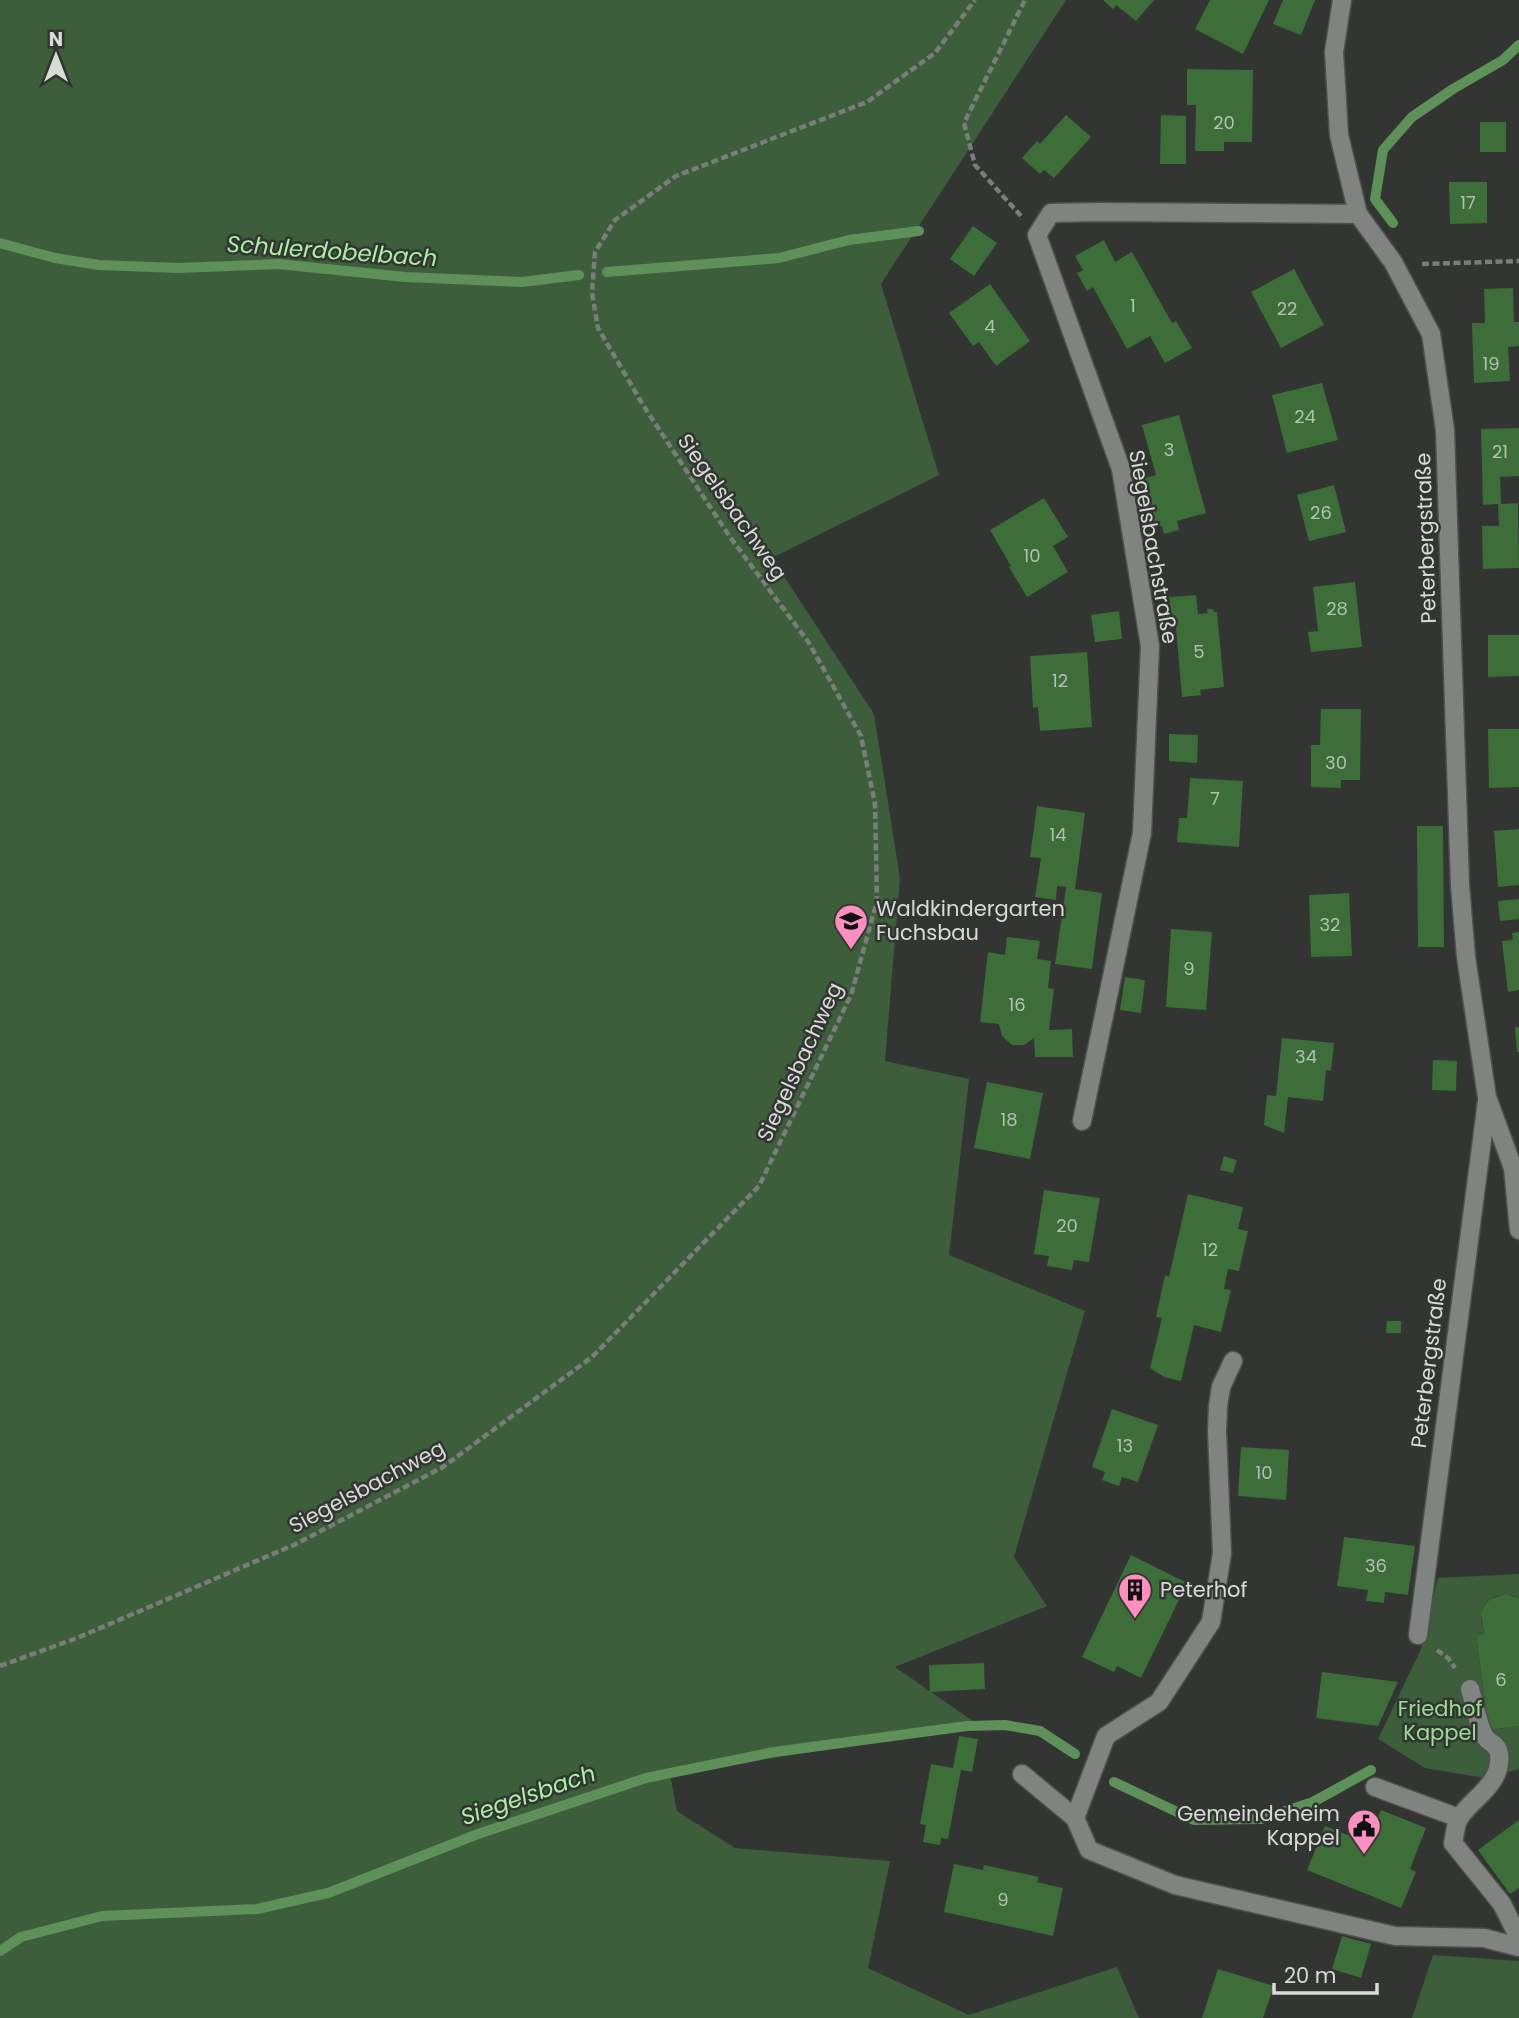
<svg xmlns="http://www.w3.org/2000/svg" width="1519" height="2018" viewBox="0 0 1519 2018" font-family="Poppins,sans-serif">
	<style>
		.green { fill: #3d5e3a }
		.lines { fill: none; stroke-linecap: round; stroke-linejoin: round }
		.stream { stroke: #5e905a; stroke-width: 10 }
		.building { fill: #3d6d39 }
		.minor-casing { stroke: #4f514f; stroke-width: 21 }
		.path { stroke: #7a7d7a; stroke-width: 4.5; stroke-dasharray: 7 3.5; stroke-linecap: butt }
		.minor { stroke: #808480; stroke-width: 18 }
		.labels { text-anchor: middle; stroke-width: 5; stroke-linejoin: round; paint-order: stroke }
		.number-label { font-size: 18px; fill: #b2c0b1 }
		.street-label { font-size: 21px; fill: #d9dbd9; stroke: #323531 }
		.poi-label { font-size: 21px; fill: #d9dbd9; stroke: #323531; text-anchor: start }
		.park-label { font-size: 21px; fill: #97de92; stroke: #323531 }
		.water-label { font-size: 23px; font-style: italic; fill: #a9f0a3; stroke: #323531 }
	</style>
	<rect width="100%" height="100%" fill="#323531"/>
	<g class="green">
		<polygon points="0,0 1066,0 881,284 939,475 772,558 874,714 900,878 885,1061 969,1079 949,1255 1085,1311 1014,1557 1047,1606 895,1667 980,1726 670,1774 677,1811 735,1848 890,1861 868,1968 969,2015 1117,1967 1139,2018 0,2018"/>
		<path d="M1519 1574V1598C1507 1591 1485 1595 1482 1611 1480 1618 1483 1627 1484 1634L1476 1635 1489 1730 1519 1726V1769L1485 1778 1425 1768 1378 1739 1421 1649 1438 1578Z"/>
		<polygon points="1433,1955 1519,1961 1519,2018 1412,2018"/>
	</g>
	<g class="lines">
		<g class="stream">
			<polyline points="1393,223 1375,199 1383,150 1412,117 1453,89 1503,60 1519,45"/>
			<polyline points="0,243 55,258 99,265 178,268 278,264 405,277 522,282 579,275"/>
			<polyline points="607,272 779,258 849,240 919,231"/>
			<polyline points="1114,1782 1194,1820 1261,1819 1313,1802 1371,1770"/>
			<polyline points="0,1951 21,1937 102,1916 257,1909 328,1893 478,1834 646,1778 774,1752 967,1726 1005,1725 1040,1731 1075,1754"/>
		</g>
	</g>
	<g class="building">
		<polygon points="1103,0 1154,0 1136,21 1116,5 1113,9"/>
		<polygon points="1210,0 1269,0 1243,54 1195,29"/>
		<polygon points="1283,0 1315,0 1301,35 1273,24"/>
		<polygon points="1187,69 1253,70 1252,142 1224,142 1224,151 1195,151 1196,105 1187,105"/>
		<polygon points="1066,115 1091,137 1054,178 1044,170 1040,174 1022,158 1037,141 1040,144"/>
		<polygon points="1161,115 1186,116 1186,164 1160,164"/>
		<rect x="1480" y="122" width="26" height="30"/>
		<polygon points="1449,182 1487,182 1487,223 1450,224"/>
		<polygon points="973,226 997,243 974,276 950,259"/>
		<polygon points="1104,240 1115,262 1132,252 1172,323 1176,321 1192,348 1165,363 1150,336 1127,349 1093,287 1087,291 1077,273 1083,270 1075,256"/>
		<polygon points="1294,269 1324,325 1281,348 1251,292"/>
		<polygon points="990,284 1030,341 996,366 979,342 973,346 949,313"/>
		<polygon points="1513,288 1514,322 1519,322 1519,346 1508,347 1510,381 1474,383 1472,323 1485,323 1484,289"/>
		<polygon points="1322,383 1338,440 1287,453 1272,395"/>
		<polygon points="1179,415 1206,513 1177,521 1179,530 1164,534 1162,526 1152,528 1139,480 1156,475 1142,425"/>
		<polygon points="1519,428 1519,476 1500,477 1501,504 1518,503 1519,568 1483,569 1482,526 1499,526 1498,504 1483,505 1481,429"/>
		<polygon points="1334,485 1346,532 1309,541 1297,495"/>
		<polygon points="1044,498 1068,537 1053,546 1068,572 1027,597 1009,567 1011,566 990,530"/>
		<polygon points="1355,582 1362,647 1311,652 1308,632 1318,631 1313,587"/>
		<polygon points="1196,595 1198,614 1208,613 1207,609 1213,609 1214,612 1217,612 1224,687 1200,690 1201,695 1182,697 1175,616 1171,616 1169,597"/>
		<polygon points="1119,611 1122,639 1095,642 1091,615"/>
		<polygon points="1488,635 1519,635 1519,676 1488,677"/>
		<polygon points="1087,652 1092,727 1040,731 1038,707 1033,708 1030,656"/>
		<polygon points="1321,709 1361,709 1360,780 1341,780 1341,788 1311,787 1311,745 1320,745"/>
		<polygon points="1488,729 1519,729 1519,787 1489,788"/>
		<polygon points="1169,734 1198,735 1197,763 1169,761"/>
		<polygon points="1190,778 1243,781 1239,847 1177,842 1179,818 1187,818"/>
		<polygon points="1037,806 1085,813 1075,889 1102,893 1092,969 1055,964 1066,887 1057,886 1056,900 1035,897 1041,858 1030,857"/>
		<polygon points="1417,826 1443,826 1444,947 1418,947"/>
		<polygon points="1519,829 1519,885 1498,887 1494,831"/>
		<polygon points="1349,893 1352,956 1311,957 1309,895"/>
		<polygon points="1519,899 1519,919 1500,921 1498,901"/>
		<polygon points="1171,929 1212,932 1206,1010 1166,1007"/>
		<polygon points="1519,932 1519,990 1508,992 1502,941 1513,940 1512,933"/>
		<polygon points="1007,937 1040,941 1037,959 1051,961 1048,988 1054,989 1049,1030 1072,1029 1073,1057 1035,1057 1034,1038 1024,1045 1012,1045 1002,1036 999,1024 980,1022 988,952 1005,955"/>
		<polygon points="1125,977 1145,980 1141,1013 1120,1010"/>
		<polygon points="1515,1027 1519,1027 1519,1052 1517,1052"/>
		<polygon points="1282,1038 1334,1043 1331,1071 1326,1070 1323,1101 1288,1097 1284,1133 1264,1125 1267,1095 1276,1096"/>
		<polygon points="1433,1060 1457,1061 1456,1091 1432,1090"/>
		<polygon points="987,1082 1043,1093 1030,1159 974,1148"/>
		<polygon points="1224,1156 1237,1160 1233,1173 1220,1170"/>
		<polygon points="1044,1190 1100,1198 1089,1262 1074,1260 1072,1270 1047,1266 1049,1256 1034,1254"/>
		<polygon points="1188,1194 1243,1207 1238,1229 1248,1231 1239,1271 1228,1269 1224,1289 1231,1290 1221,1332 1194,1325 1181,1381 1164,1377 1150,1368 1162,1318 1156,1317 1165,1275 1169,1277"/>
		<polygon points="1387,1321 1401,1321 1401,1333 1386,1333"/>
		<polygon points="1112,1409 1158,1425 1138,1482 1122,1477 1119,1486 1102,1480 1105,1472 1092,1467"/>
		<polygon points="1241,1447 1289,1450 1286,1500 1238,1496"/>
		<polygon points="1344,1537 1415,1546 1408,1595 1385,1592 1384,1603 1366,1601 1368,1590 1337,1586"/>
		<polygon points="1131,1555 1187,1583 1141,1678 1117,1666 1114,1672 1082,1657"/>
		<polygon points="1506,1594 1519,1598 1519,1726 1489,1730 1476,1635 1484,1634 1481,1613 1485,1604 1490,1599"/>
		<polygon points="984,1663 985,1689 930,1692 929,1665"/>
		<polygon points="1322,1672 1398,1682 1378,1726 1316,1718"/>
		<polygon points="959,1736 978,1739 972,1772 961,1770 948,1839 941,1838 940,1845 923,1842 926,1825 920,1824 931,1764 953,1768"/>
		<polygon points="1381,1810 1426,1828 1410,1869 1416,1872 1401,1908 1307,1870 1325,1826 1368,1843"/>
		<polygon points="1519,1820 1519,1888 1510,1894 1478,1850"/>
		<polygon points="954,1864 983,1870 984,1865 1039,1877 1037,1882 1063,1888 1053,1936 944,1912"/>
		<polygon points="1342,1936 1371,1944 1361,1978 1332,1969"/>
		<polygon points="1218,1969 1274,1986 1263,2018 1202,2018"/>
	</g>
	<g class="lines">
		<g class="minor-casing">
			<g id="minor">
				<polyline points="1342,0 1334,52 1339,135 1358,214 1393,262 1431,334 1445,430 1460,885 1466,957 1487,1097 1513,1168 1519,1230"/>
				<polyline points="1082,1121 1142,833 1150,646 1121,469 1037,235 1051,213 1100,212 1358,214"/>
				<polyline points="1418,1635 1487,1101"/>
				<path d="M1470 1689C1474 1702 1478 1726 1485 1737 1490 1744 1497 1743 1499 1753 1503 1784 1473 1797 1460 1817 1455 1823 1455 1836 1453 1843L1502 1904 1519 1938"/>
				<polyline points="1022,1774 1075,1818 1089,1850 1175,1885 1395,1936 1484,1938 1519,1947"/>
				<polyline points="1375,1787 1459,1818"/>
				<polyline points="1075,1818 1106,1736 1159,1702 1211,1622 1222,1553 1217,1431 1218,1406 1221,1387 1233,1361"/>
			</g>
		</g>
		<g class="path">
			<polyline points="1021,216 975,165 964,123 1025,0"/>
			<polyline points="1422,264 1519,261"/>
			<polyline points="1437,1650 1448,1658 1455,1668"/>
			<polyline points="0,1666 77,1638 296,1544 443,1467 592,1357 759,1186 851,995 877,901 875,804 861,736 809,643 730,537 643,405 598,328 592,293 595,252 615,220 676,176 867,102 935,53 975,0"/>
		</g>
		<use href="#minor" class="minor"/>
	</g>
	<defs>
		<g id="school-pin" transform="scale(1.75)"><path d="M0 17L-7.5 6A9.5 9.5 0 1 1 7.5 6Z" fill="#fd8ec0" stroke="#323531"/><path d="M0-5L7-2L0 1L-7-2ZM-4 1L0 2.5L4 1V4Q0 6-4 4Z" fill="#111"/></g>
		<g id="building-pin" transform="scale(1.75)"><path d="M0 17L-7.5 6A9.5 9.5 0 1 1 7.5 6Z" fill="#fd8ec0" stroke="#323531"/><path d="M-4-6H4V6H1V3H-1V6H-4ZM-2.5-4.3h1.7v1.8h-1.7ZM.8-4.3h1.7v1.8H.8ZM-2.5-1h1.7V.8h-1.7ZM.8-1h1.7V.8H.8Z" fill="#111"/></g>
		<g id="civic-pin" transform="scale(1.75)"><path d="M0 17L-7.5 6A9.5 9.5 0 1 1 7.5 6Z" fill="#fd8ec0" stroke="#323531"/><path d="M-.6-6.5H3V-4.5H.6V-3L4-1V1h2V6H-6V1h2V-1L-.6-3ZM-1.2 2.5V6h2.4V2.5Z" fill="#111"/></g>
	</defs>
	<g fill-rule="evenodd">
		<use href="#school-pin" x="851" y="921"/>
		<use href="#building-pin" x="1135" y="1590"/>
		<use href="#civic-pin" x="1364" y="1826"/>
	</g>
	<g class="labels">
		<g class="number-label">
			<text x="1224" y="129">20</text>
			<text x="1468" y="209">17</text>
			<text x="1133" y="312">1</text>
			<text x="1287" y="315">22</text>
			<text x="990" y="333">4</text>
			<text x="1491" y="370">19</text>
			<text x="1305" y="423">24</text>
			<text x="1169" y="456">3</text>
			<text x="1500" y="458">21</text>
			<text x="1321" y="519">26</text>
			<text x="1032" y="562">10</text>
			<text x="1337" y="615">28</text>
			<text x="1199" y="658">5</text>
			<text x="1060" y="687">12</text>
			<text x="1336" y="769">30</text>
			<text x="1215" y="805">7</text>
			<text x="1058" y="841">14</text>
			<text x="1330" y="931">32</text>
			<text x="1189" y="975">9</text>
			<text x="1017" y="1011">16</text>
			<text x="1306" y="1063">34</text>
			<text x="1009" y="1126">18</text>
			<text x="1067" y="1232">20</text>
			<text x="1210" y="1256">12</text>
			<text x="1125" y="1452">13</text>
			<text x="1264" y="1479">10</text>
			<text x="1376" y="1572">36</text>
			<text x="1501" y="1686">6</text>
			<text x="1003" y="1906">9</text>
		</g>
		<g class="street-label">
			<text transform="translate(732 507) rotate(55)" y="7">Siegelsbachweg</text>
			<text transform="translate(1426 538) rotate(-92)" y="7">Peterbergstraße</text>
			<text transform="translate(1153 547) rotate(80)" y="7">Siegelsbachstraße</text>
			<text transform="translate(800 1062) rotate(-65)" y="7">Siegelsbachweg</text>
			<text transform="translate(1429 1363) rotate(-83)" y="7">Peterbergstraße</text>
			<text transform="translate(367 1487) rotate(-28)" y="7">Siegelsbachweg</text>
		</g>
		<g class="poi-label">
			<text x="876" y="916">Waldkindergarten<tspan x="876" dy="24">Fuchsbau</tspan></text>
			<text x="1160" y="1597">Peterhof</text>
			<text x="1340" y="1821" text-anchor="end">Gemeindeheim<tspan x="1340" dy="24">Kappel</tspan></text>
		</g>
		<g class="park-label">
			<text x="1440" y="1716">Friedhof<tspan x="1440" dy="24">Kappel</tspan></text>
		</g>
		<g class="water-label">
			<text transform="translate(332 251) rotate(4)" y="8">Schulerdobelbach</text>
			<text transform="translate(528 1795) rotate(-19)" y="8">Siegelsbach</text>
		</g>
	</g>
	<g transform="translate(56 56)" stroke="#323531" stroke-width="5" paint-order="stroke">
	<path d="M0-5L12 26L0 18L-12 26Z" fill="#d9dbd9"/>
	<text y="-10" font-size="19" font-weight="bold" text-anchor="middle" fill="#d9dbd9">N</text>
	</g>
	<path d="M1274 1983v10h103v-10" fill="none" stroke="#d9dbd9" stroke-width="3.5"/>
	<text x="1284" y="1983" font-size="21" fill="#d9dbd9" stroke="#323531" stroke-width="5" paint-order="stroke">20 m</text>
</svg>
